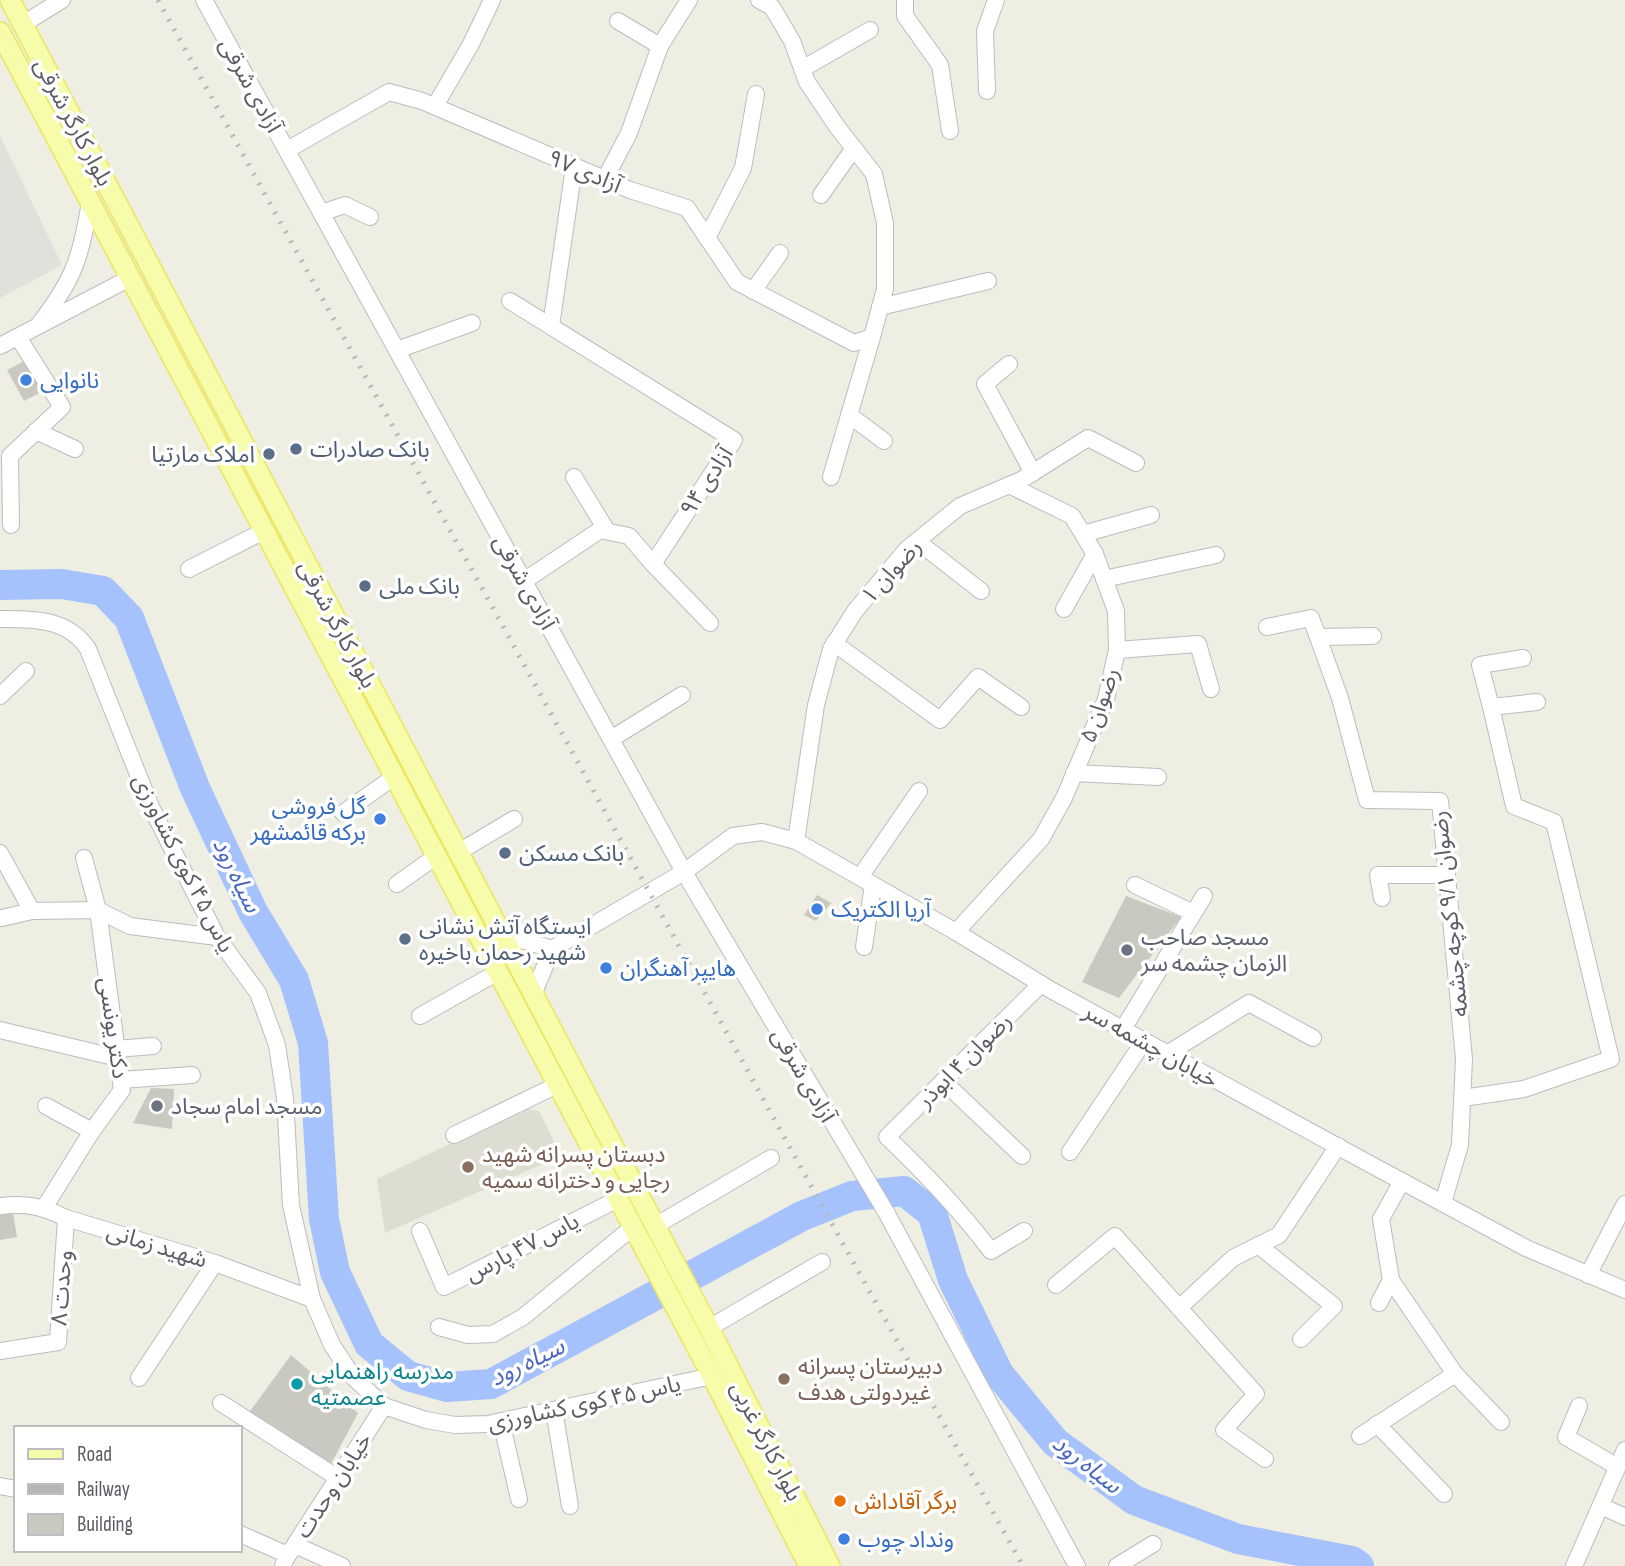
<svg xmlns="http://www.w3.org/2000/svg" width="1625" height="1566" viewBox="0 0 1625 1566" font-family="'Sofia Sans Condensed','Noto Sans Arabic',sans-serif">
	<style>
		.industrial { fill: #e1e1db }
		.education { fill: #deddd2 }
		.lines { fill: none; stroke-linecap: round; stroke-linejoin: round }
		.river { stroke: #a5c2fc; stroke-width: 30 }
		.building { fill: #c9c8c1 }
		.minor-casing { stroke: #bbbcc2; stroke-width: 18 }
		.major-casing { stroke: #ece55e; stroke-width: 22 }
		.minor { stroke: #fff; stroke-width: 16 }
		.major { stroke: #f6fcaa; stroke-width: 19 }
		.rail { stroke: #b6b6b7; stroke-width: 5; stroke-dasharray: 2 9; stroke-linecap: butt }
		.shop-dot { fill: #3f7fe0; stroke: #fff; stroke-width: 2.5 }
		.service-dot { fill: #5c6f8a; stroke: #fff; stroke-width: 2.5 }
		.worship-dot { fill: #6b7280; stroke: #fff; stroke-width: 2.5 }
		.education-dot { fill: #8d6e63; stroke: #fff; stroke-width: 2.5 }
		.culture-dot { fill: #0f9aa8; stroke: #fff; stroke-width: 2.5 }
		.food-dot { fill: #e8710a; stroke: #fff; stroke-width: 2.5 }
		.labels { text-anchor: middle; stroke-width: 7; stroke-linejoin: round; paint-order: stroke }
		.street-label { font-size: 23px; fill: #5c5d64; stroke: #fff }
		.shop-label { font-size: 23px; fill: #366cbe; stroke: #fff; text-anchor: start }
		.service-label { font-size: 23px; fill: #4e5e75; stroke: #fff; text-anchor: start }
		.worship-label { font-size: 23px; fill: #5b616d; stroke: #fff; text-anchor: start }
		.education-label { font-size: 23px; fill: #785e54; stroke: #fff; text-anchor: start }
		.culture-label { font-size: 23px; fill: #0d838f; stroke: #fff; text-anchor: start }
		.food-label { font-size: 23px; fill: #c56008; stroke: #fff; text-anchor: start }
		.water-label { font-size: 24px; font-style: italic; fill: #4967bf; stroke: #fff }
	</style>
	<rect width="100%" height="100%" fill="#eeeee3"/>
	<polygon class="industrial" points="0,136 62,265 0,298"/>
	<polygon class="education" points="524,1108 539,1111 561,1156 385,1233 377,1179"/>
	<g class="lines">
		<polyline class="river" points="0,585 62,584 103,591 129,618 195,788 253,912 294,980 313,1043 324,1219 335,1272 369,1344 408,1376 447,1387 491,1384 802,1216 852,1196 904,1191 932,1213 953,1280 999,1374 1055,1442 1134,1500 1238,1539 1352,1561 1359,1566"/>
	</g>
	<g class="building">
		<polygon points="26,360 45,390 24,401 7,370"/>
		<polygon points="817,895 831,903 816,921 804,915"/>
		<polygon points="1126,896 1181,917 1119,998 1082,982"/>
		<polygon points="151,1088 174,1089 172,1129 133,1123"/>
		<polygon points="13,1213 17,1237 0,1240 0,1215"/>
		<polygon points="291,1355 358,1413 331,1464 248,1414"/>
	</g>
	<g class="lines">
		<g class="minor-casing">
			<g id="minor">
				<polyline points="204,0 684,872 886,1212 1077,1566"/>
				<polyline points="905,0 905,16 940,65 950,131"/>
				<polyline points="618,21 660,46"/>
				<polyline points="23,24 62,0"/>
				<polyline points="802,69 870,30"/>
				<polyline points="987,91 985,31 996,0"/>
				<polyline points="435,106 471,44 492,0"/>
				<polyline points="287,150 389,92 422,101 630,190 687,208 737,282 854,343 872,337 885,289 885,223 874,174 838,128 807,82 792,41 772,7 759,0"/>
				<polyline points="605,179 629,133 660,46 689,0"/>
				<polyline points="821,195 854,148"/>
				<polyline points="321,213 345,205 370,217"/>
				<polyline points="707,238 743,168 756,94"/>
				<polyline points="753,291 780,253"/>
				<polyline points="510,301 734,440 653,564"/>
				<polyline points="880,307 988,281"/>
				<path d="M40 323C74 279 81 257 90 202"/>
				<polyline points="551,326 574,167"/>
				<polyline points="0,346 130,278"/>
				<polyline points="397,350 472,323"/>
				<polyline points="1009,364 985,384 1033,473"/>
				<polyline points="849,415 884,441"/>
				<polyline points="36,431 75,449"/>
				<polyline points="574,477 607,531"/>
				<polyline points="831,477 872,337"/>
				<polyline points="11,525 10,456 62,407 18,337"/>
				<polyline points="1083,534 1151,515"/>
				<polyline points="917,541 981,591"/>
				<polyline points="189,569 264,531"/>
				<polyline points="1104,579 1216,555"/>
				<polyline points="524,581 600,530 629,536 653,564 710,623"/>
				<polyline points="1064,609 1095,554"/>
				<path d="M0 619C33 619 68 618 88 649L151 807 217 937 258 993 277 1045 285 1098 291 1205 312 1299 332 1345 354 1378 384 1406 426 1420 455 1425 488 1424 712 1376"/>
				<polyline points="1267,627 1311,618 1340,698 1367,800 1440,801 1464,1059 1460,1145 1443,1203"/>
				<polyline points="1318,637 1373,636"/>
				<polyline points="834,643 940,720 978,677 1021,707"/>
				<polyline points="1117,650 1198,644 1211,689"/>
				<polyline points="0,696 26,671"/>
				<polyline points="1491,707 1480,665 1523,658"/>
				<polyline points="611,739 682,695"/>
				<polyline points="1074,773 1158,777"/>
				<polyline points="343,813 394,777"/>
				<polyline points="796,841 816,705 831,649 855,611 907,549 960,506 1021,480 1088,438 1136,463"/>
				<polyline points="0,853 32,911"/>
				<polyline points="457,853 514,819"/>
				<polyline points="860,877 919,791"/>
				<polyline points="397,884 435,857"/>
				<polyline points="1135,885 1193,913"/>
				<polyline points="1382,898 1378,875 1447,875"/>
				<polyline points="2,918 32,911 98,910 130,926 217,937"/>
				<polyline points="956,932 1041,839 1064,798 1106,699 1117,650 1116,611 1095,554 1072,516 1009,485"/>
				<polyline points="501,934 552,949"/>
				<polyline points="864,947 873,885"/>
				<polyline points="533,995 552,949 684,872 733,836 762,832 796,841 956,932 1051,990 1366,1162 1526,1248 1625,1290"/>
				<polyline points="420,1016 498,972"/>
				<polyline points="1123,1029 1204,896"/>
				<polyline points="0,1030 118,1058"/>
				<polyline points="116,1049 153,1046"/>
				<polyline points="1167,1054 1249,1003 1313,1038"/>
				<polyline points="121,1080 192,1075"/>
				<polyline points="943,1081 1022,1156"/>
				<polyline points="1463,1098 1524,1089 1611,1059 1554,822 1514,806 1491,707 1537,702"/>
				<polyline points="46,1106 92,1131"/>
				<polyline points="454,1135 557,1085"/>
				<polyline points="1070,1152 1144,1041"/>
				<polyline points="1402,1181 1381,1219 1391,1280 1455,1374 1501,1422"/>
				<path d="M0 1206C27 1203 41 1206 66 1218L215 1263 312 1299"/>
				<polyline points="44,1208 92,1131 122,1090 98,910 84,858"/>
				<polyline points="655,1226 771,1158"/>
				<polyline points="420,1231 444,1287 618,1199"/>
				<path d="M1024 1231 991 1251C959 1209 925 1173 887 1137L1041 984"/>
				<polyline points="1258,1245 1334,1306 1301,1339"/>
				<polyline points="1588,1275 1625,1204"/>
				<polyline points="1056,1285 1115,1236 1256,1394 1224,1430 1265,1459"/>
				<polyline points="1379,1303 1391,1280"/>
				<polyline points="1179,1308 1233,1258 1279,1235 1338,1146"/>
				<polyline points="439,1327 468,1335 493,1334 523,1317 633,1227"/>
				<polyline points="709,1328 822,1262"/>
				<polyline points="0,1351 58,1342 66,1218"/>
				<polyline points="139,1378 215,1263"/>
				<polyline points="221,1403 338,1478"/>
				<polyline points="1579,1406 1566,1437 1616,1466"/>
				<polyline points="554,1410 570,1506"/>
				<polyline points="501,1421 519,1499"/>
				<polyline points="1377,1424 1444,1494"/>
				<polyline points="1360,1436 1455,1374"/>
				<polyline points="0,1486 16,1489"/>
				<polyline points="1601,1506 1625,1517"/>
				<polyline points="240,1534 288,1555"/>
				<polyline points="295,1545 342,1566"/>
				<polyline points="283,1566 285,1560 384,1406"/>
				<polyline points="1117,1566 1153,1544"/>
				<polyline points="1574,1566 1625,1450"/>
			</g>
		</g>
		<g class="major-casing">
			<g id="major">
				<polyline points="10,0 709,1328 830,1566"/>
				<polyline points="0,32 712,1376 809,1566"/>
			</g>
		</g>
		<use href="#minor" class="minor"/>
		<use href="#major" class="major"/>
		<polyline class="rail" points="158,0 837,1233 1023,1566"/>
	</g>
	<g class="shop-dot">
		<circle cx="26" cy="380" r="7"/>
		<circle cx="380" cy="819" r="7"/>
		<circle cx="817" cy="909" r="7"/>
		<circle cx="606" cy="968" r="7"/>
		<circle cx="844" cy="1539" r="7"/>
	</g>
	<g class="service-dot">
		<circle cx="296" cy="449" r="7"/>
		<circle cx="269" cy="454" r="7"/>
		<circle cx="365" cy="586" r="7"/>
		<circle cx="505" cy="853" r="7"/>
		<circle cx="405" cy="939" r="7"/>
	</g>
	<g class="worship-dot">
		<circle cx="1127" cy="950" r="7"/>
		<circle cx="157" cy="1106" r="7"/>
	</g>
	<g class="education-dot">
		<circle cx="468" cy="1167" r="7"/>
		<circle cx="784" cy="1379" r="7"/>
	</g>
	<circle class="culture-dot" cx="297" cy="1384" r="7"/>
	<circle class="food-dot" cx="840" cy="1501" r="7"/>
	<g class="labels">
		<g class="street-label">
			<text transform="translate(251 85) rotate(61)" y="8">آزادی شرقی</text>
			<text transform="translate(74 122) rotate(62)" y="8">بلوار کارگر شرقی</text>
			<text transform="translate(585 171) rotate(23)" y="8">آزادی ۹۷</text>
			<text transform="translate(706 481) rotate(-57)" y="8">آزادی ۹۴</text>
			<text transform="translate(891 571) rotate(-48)" y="8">رضوان ۱</text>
			<text transform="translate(525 582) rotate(61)" y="8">آزادی شرقی</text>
			<text transform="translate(338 624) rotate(62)" y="8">بلوار کارگر شرقی</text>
			<text transform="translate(1099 705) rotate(-71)" y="8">رضوان ۵</text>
			<text transform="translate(184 863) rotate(63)" y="8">یاس ۴۵ کوی کشاورزی</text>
			<text transform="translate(1449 914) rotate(-96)" y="8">رضوان ۹/۱ کوچه چشمه</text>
			<text transform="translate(114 1028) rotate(82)" y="8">دکتر یونسی</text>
			<text transform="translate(1151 1045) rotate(29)" y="8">خیابان چشمه سر</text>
			<text transform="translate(964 1060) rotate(-45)" y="8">رضوان ۴ ابوذر</text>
			<text transform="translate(804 1075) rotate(60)" y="8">آزادی شرقی</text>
			<text transform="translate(157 1245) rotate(17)" y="8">شهید زمانی</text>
			<text transform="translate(522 1247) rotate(-27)" y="8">یاس ۴۷ پارس</text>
			<text transform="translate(61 1288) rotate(-86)" y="8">وحدت ۸</text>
			<text transform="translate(584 1403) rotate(-12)" y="8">یاس ۴۵ کوی کشاورزی</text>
			<text transform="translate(767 1441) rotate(63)" y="8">بلوار کارگر غربی</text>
			<text transform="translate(333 1485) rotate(-57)" y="8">خیابان وحدت</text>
		</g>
		<g class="shop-label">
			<text x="40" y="388">نانوایی</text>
			<text x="366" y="814" text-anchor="end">گل فروشی<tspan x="366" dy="26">برکه قائمشهر</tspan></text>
			<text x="831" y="917">آریا الکتریک</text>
			<text x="620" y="976">هایپر آهنگران</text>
			<text x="858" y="1547">ونداد چوب</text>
		</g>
		<g class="service-label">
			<text x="310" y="457">بانک صادرات</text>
			<text x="255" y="462" text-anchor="end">املاک مارتیا</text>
			<text x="379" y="594">بانک ملی</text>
			<text x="519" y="861">بانک مسکن</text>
			<text x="419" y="934">ایستگاه آتش نشانی<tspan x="419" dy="26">شهید رحمان باخیره</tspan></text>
		</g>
		<g class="worship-label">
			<text x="1141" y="945">مسجد صاحب<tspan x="1141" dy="26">الزمان چشمه سر</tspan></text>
			<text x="171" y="1114">مسجد امام سجاد</text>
		</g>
		<g class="education-label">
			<text x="482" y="1162">دبستان پسرانه شهید<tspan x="482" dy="26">رجایی و دخترانه سمیه</tspan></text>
			<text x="798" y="1374">دبیرستان پسرانه<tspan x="798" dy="26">غیردولتی هدف</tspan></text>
		</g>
		<g class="culture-label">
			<text x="311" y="1379">مدرسه راهنمایی<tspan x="311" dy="26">عصمتیه</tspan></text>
		</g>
		<g class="food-label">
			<text x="854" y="1509">برگر آقاداش</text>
		</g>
		<g class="water-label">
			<text transform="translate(237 875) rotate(64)" y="8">سیاه رود</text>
			<text transform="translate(527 1362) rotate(-26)" y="8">سیاه رود</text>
			<text transform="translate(1087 1464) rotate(38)" y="8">سیاه رود</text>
		</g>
	</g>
	<rect x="14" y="1426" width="228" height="126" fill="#ffffff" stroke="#bebec1" stroke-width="2"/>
	<rect x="28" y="1449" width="35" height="10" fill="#f6fcaa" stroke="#bebec1" stroke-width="2"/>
	<text x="77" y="1461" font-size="21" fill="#5c5d64">Road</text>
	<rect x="28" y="1484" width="35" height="10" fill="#b6b6b7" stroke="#bebec1" stroke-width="2"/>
	<text x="77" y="1496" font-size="21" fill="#5c5d64">Railway</text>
	<rect x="28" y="1514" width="35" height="21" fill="#c9c8c1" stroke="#bebec1" stroke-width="2"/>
	<text x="77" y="1531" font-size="21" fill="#5c5d64">Building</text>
</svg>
